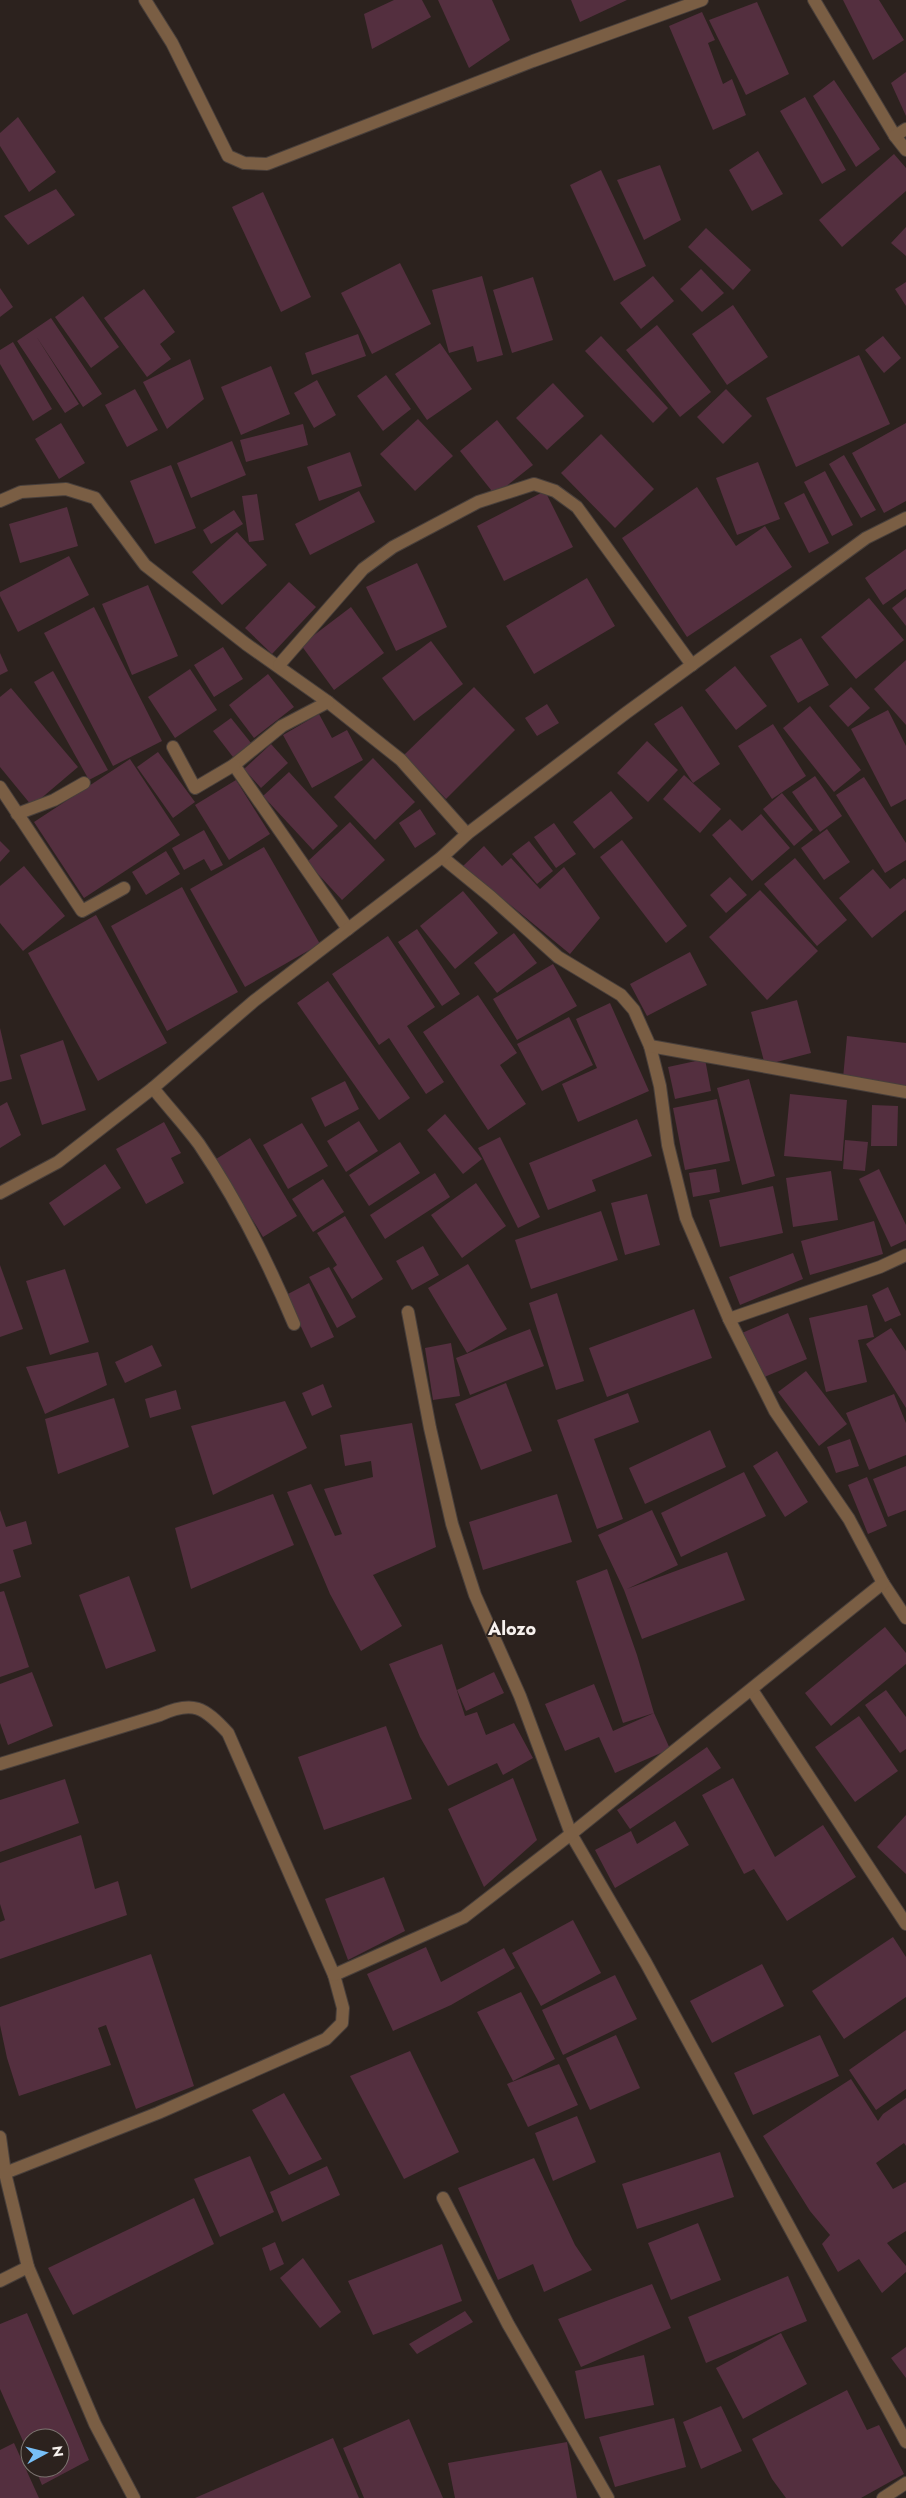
<svg xmlns="http://www.w3.org/2000/svg" width="906" height="2498" viewBox="0 0 906 2498" font-family="Jost,sans-serif">
	<style>
		.building { fill: #542f3f }
		.lines { fill: none; stroke-linecap: round; stroke-linejoin: round }
		.street-casing { stroke: #483f3b; stroke-width: 14 }
		.street { stroke: #7a5e44; stroke-width: 12 }
		.labels { text-anchor: middle; stroke-width: 4; stroke-linejoin: round; paint-order: stroke }
		.quarter-label { font-size: 18px; font-weight: bold; fill: #f7f1ee; stroke: #2c221e }
	</style>
	<rect width="100%" height="100%" fill="#2c221e"/>
	<g class="building">
		<polygon points="394,0 422,0 431,17 372,49 364,14"/>
		<polygon points="438,0 492,0 510,40 469,68"/>
		<polygon points="571,0 627,0 580,22"/>
		<polygon points="843,0 879,0 904,40 873,60"/>
		<polygon points="757,2 789,74 746,95 709,20"/>
		<polygon points="702,12 715,40 708,43 723,84 732,79 746,115 713,130 669,26"/>
		<polygon points="906,72 906,116 891,83"/>
		<polygon points="834,80 880,149 856,167 813,96"/>
		<polygon points="805,97 846,170 822,184 780,111"/>
		<polygon points="18,117 56,172 29,192 0,146 0,133"/>
		<polygon points="758,151 783,194 752,211 729,170"/>
		<polygon points="894,154 906,168 906,191 842,247 819,220"/>
		<polygon points="660,165 681,220 644,240 617,180"/>
		<polygon points="601,170 646,266 614,281 570,185"/>
		<polygon points="56,189 75,215 28,245 4,216"/>
		<polygon points="263,192 311,297 281,312 232,207"/>
		<polygon points="906,227 906,256 891,243"/>
		<polygon points="706,228 751,270 733,290 688,247"/>
		<polygon points="400,263 431,324 372,354 341,293"/>
		<polygon points="701,269 724,293 702,312 680,289"/>
		<polygon points="482,276 503,355 477,362 473,346 449,353 432,290"/>
		<polygon points="653,276 674,301 641,329 620,303"/>
		<polygon points="533,277 553,340 512,353 493,290"/>
		<polygon points="906,282 906,306 895,289"/>
		<polygon points="0,288 13,307 0,317"/>
		<polygon points="144,289 175,332 160,344 171,359 147,377 104,318"/>
		<polygon points="83,296 119,347 91,368 55,317"/>
		<polygon points="733,305 768,357 727,385 692,334"/>
		<polygon points="51,318 102,394 83,407 36,336 79,404 65,413 17,341"/>
		<polygon points="657,325 711,392 680,417 626,350"/>
		<polygon points="358,334 366,356 312,375 305,353"/>
		<polygon points="601,336 668,408 653,423 585,351"/>
		<polygon points="883,336 901,358 884,373 865,350"/>
		<polygon points="13,342 52,409 33,421 0,364 0,350"/>
		<polygon points="440,343 472,389 427,420 395,374"/>
		<polygon points="859,355 890,424 796,467 766,398"/>
		<polygon points="190,359 204,399 167,429 143,382"/>
		<polygon points="271,366 290,414 241,435 221,387"/>
		<polygon points="386,375 411,409 383,431 357,396"/>
		<polygon points="317,380 336,415 314,428 294,393"/>
		<polygon points="553,383 584,416 547,450 516,418"/>
		<polygon points="135,389 158,430 127,447 105,405"/>
		<polygon points="726,389 752,416 723,444 697,417"/>
		<polygon points="418,419 453,456 415,491 380,454"/>
		<polygon points="497,420 533,465 495,495 460,451"/>
		<polygon points="61,423 85,463 59,479 35,439"/>
		<polygon points="906,423 906,501 884,513 852,453"/>
		<polygon points="303,424 308,445 246,462 240,440"/>
		<polygon points="601,434 654,489 615,528 561,473"/>
		<polygon points="232,441 246,475 191,498 177,463"/>
		<polygon points="350,452 362,486 319,501 307,467"/>
		<polygon points="844,455 876,510 861,518 829,464"/>
		<polygon points="758,462 780,519 737,535 716,478"/>
		<polygon points="171,465 196,528 155,544 130,481"/>
		<polygon points="825,471 853,525 832,536 804,482"/>
		<polygon points="697,487 736,546 765,526 792,567 687,637 622,538"/>
		<polygon points="359,491 375,522 310,555 295,524"/>
		<polygon points="545,491 573,547 504,581 477,526"/>
		<polygon points="804,493 829,543 809,553 784,503"/>
		<polygon points="257,494 264,540 249,542 242,496"/>
		<polygon points="67,507 78,546 20,563 9,524"/>
		<polygon points="234,510 243,524 211,544 203,530"/>
		<polygon points="237,532 267,565 222,605 192,572"/>
		<polygon points="906,549 906,589 883,605 865,578"/>
		<polygon points="69,556 89,595 18,632 0,596 0,592"/>
		<polygon points="417,563 447,627 396,651 366,587"/>
		<polygon points="587,578 615,626 534,674 506,626"/>
		<polygon points="289,582 316,607 272,654 245,628"/>
		<polygon points="148,585 178,656 132,675 102,604"/>
		<polygon points="906,597 906,626 892,608"/>
		<polygon points="869,598 904,640 856,679 821,637"/>
		<polygon points="94,607 162,741 113,766 44,633"/>
		<polygon points="351,607 384,653 334,690 301,645"/>
		<polygon points="801,638 829,685 798,703 770,656"/>
		<polygon points="431,641 463,684 414,721 382,678"/>
		<polygon points="223,647 243,679 214,697 194,665"/>
		<polygon points="0,653 8,671 0,675"/>
		<polygon points="906,660 906,725 874,689"/>
		<polygon points="735,666 767,706 736,730 705,690"/>
		<polygon points="190,669 217,710 175,738 148,697"/>
		<polygon points="53,671 108,770 89,780 34,682"/>
		<polygon points="268,674 294,707 254,738 229,705"/>
		<polygon points="474,687 515,730 446,799 404,755"/>
		<polygon points="851,687 870,708 848,727 829,706"/>
		<polygon points="11,688 78,767 32,806 0,767 0,697"/>
		<polygon points="547,704 559,723 537,736 525,718"/>
		<polygon points="682,706 720,764 693,783 654,724"/>
		<polygon points="810,706 861,770 834,792 783,728"/>
		<polygon points="888,710 906,746 906,799 891,807 851,729"/>
		<polygon points="319,714 332,738 347,730 363,760 312,788 283,735"/>
		<polygon points="231,718 251,743 233,757 213,731"/>
		<polygon points="773,724 806,776 772,799 738,746"/>
		<polygon points="647,741 678,770 648,802 617,773"/>
		<polygon points="271,744 288,763 261,788 244,769"/>
		<polygon points="158,752 195,802 173,818 137,767"/>
		<polygon points="373,758 415,802 375,840 334,797"/>
		<polygon points="130,759 180,835 84,898 34,822"/>
		<polygon points="289,772 338,826 313,850 263,796"/>
		<polygon points="684,775 721,809 700,833 663,799"/>
		<polygon points="815,776 842,816 820,832 792,792"/>
		<polygon points="864,777 906,843 906,860 885,873 836,795"/>
		<polygon points="236,780 270,834 229,860 195,805"/>
		<polygon points="611,791 633,818 594,849 573,822"/>
		<polygon points="782,793 813,830 794,846 763,809"/>
		<polygon points="420,809 436,834 415,848 399,823"/>
		<polygon points="761,814 790,848 752,881 712,835 730,819 742,831"/>
		<polygon points="350,822 385,860 342,900 307,862"/>
		<polygon points="554,823 576,854 556,868 534,837"/>
		<polygon points="827,829 850,862 824,880 801,848"/>
		<polygon points="204,830 223,865 211,871 204,859 184,870 172,848"/>
		<polygon points="622,840 687,926 666,943 600,857"/>
		<polygon points="0,841 10,851 0,862"/>
		<polygon points="529,841 553,871 537,884 512,854"/>
		<polygon points="484,846 502,866 511,858 540,889 564,867 600,918 570,954 463,866"/>
		<polygon points="264,847 320,944 245,987 190,889"/>
		<polygon points="166,851 180,874 146,895 132,872"/>
		<polygon points="795,858 847,920 817,946 764,884"/>
		<polygon points="24,866 65,916 23,951 0,923 0,886"/>
		<polygon points="873,869 890,889 904,878 906,880 906,910 872,938 839,898"/>
		<polygon points="730,877 747,895 726,913 710,895"/>
		<polygon points="182,887 238,992 167,1031 111,926"/>
		<polygon points="760,890 818,951 767,1000 709,937"/>
		<polygon points="463,891 498,933 455,969 420,926"/>
		<polygon points="96,915 167,1043 98,1081 28,953"/>
		<polygon points="417,929 460,994 442,1006 398,942"/>
		<polygon points="514,933 537,963 497,993 474,963"/>
		<polygon points="388,936 435,1007 407,1026 444,1082 426,1094 389,1038 379,1045 332,974"/>
		<polygon points="690,952 707,985 647,1016 630,984"/>
		<polygon points="553,964 577,1006 517,1040 493,999"/>
		<polygon points="328,981 410,1098 379,1120 297,1003"/>
		<polygon points="478,995 517,1053 500,1065 526,1104 488,1130 423,1032"/>
		<polygon points="797,1000 811,1053 765,1065 751,1012"/>
		<polygon points="610,1003 649,1091 578,1122 562,1084 597,1068 576,1019"/>
		<polygon points="569,1017 593,1065 542,1091 517,1044"/>
		<polygon points="0,1028 12,1079 0,1082"/>
		<polygon points="847,1036 906,1043 906,1086 843,1078"/>
		<polygon points="63,1040 86,1110 42,1125 20,1055"/>
		<polygon points="705,1059 711,1091 675,1099 668,1067"/>
		<polygon points="749,1079 775,1176 742,1185 717,1088"/>
		<polygon points="345,1081 359,1109 325,1127 311,1098"/>
		<polygon points="790,1094 847,1100 842,1161 784,1156"/>
		<polygon points="717,1099 730,1161 685,1170 673,1108"/>
		<polygon points="7,1102 21,1135 0,1148 0,1106"/>
		<polygon points="872,1105 898,1106 897,1146 871,1146"/>
		<polygon points="445,1114 482,1159 463,1174 427,1130"/>
		<polygon points="637,1119 652,1156 592,1180 596,1191 548,1210 529,1163"/>
		<polygon points="359,1121 378,1151 346,1172 327,1141"/>
		<polygon points="164,1122 181,1153 171,1158 184,1183 146,1204 116,1149"/>
		<polygon points="302,1123 328,1166 288,1189 263,1145"/>
		<polygon points="500,1137 540,1217 518,1228 478,1148"/>
		<polygon points="250,1138 297,1216 263,1237 216,1159"/>
		<polygon points="845,1140 868,1142 865,1171 843,1169"/>
		<polygon points="400,1142 420,1173 369,1206 349,1175"/>
		<polygon points="105,1164 121,1188 64,1226 49,1203"/>
		<polygon points="716,1169 720,1192 693,1197 689,1173"/>
		<polygon points="879,1169 906,1225 906,1240 891,1247 859,1179"/>
		<polygon points="831,1171 838,1220 793,1227 786,1178"/>
		<polygon points="435,1173 450,1197 385,1239 370,1215"/>
		<polygon points="323,1179 344,1212 313,1232 292,1199"/>
		<polygon points="476,1183 506,1226 462,1258 431,1215"/>
		<polygon points="773,1186 783,1233 720,1247 709,1200"/>
		<polygon points="647,1194 660,1245 625,1255 611,1203"/>
		<polygon points="601,1211 618,1260 531,1289 515,1240"/>
		<polygon points="345,1216 383,1279 352,1299 333,1268 337,1265 317,1233"/>
		<polygon points="874,1221 883,1254 810,1275 801,1241"/>
		<polygon points="423,1246 439,1275 412,1290 396,1261"/>
		<polygon points="793,1253 803,1279 740,1305 729,1277"/>
		<polygon points="468,1264 507,1329 467,1353 428,1288"/>
		<polygon points="0,1265 23,1329 0,1337"/>
		<polygon points="329,1267 356,1317 337,1328 309,1277"/>
		<polygon points="65,1269 89,1342 50,1355 26,1281"/>
		<polygon points="309,1283 334,1337 311,1348 286,1295"/>
		<polygon points="888,1287 901,1315 885,1322 872,1295"/>
		<polygon points="557,1293 584,1381 556,1390 529,1303"/>
		<polygon points="867,1305 874,1337 858,1340 867,1382 826,1392 809,1318"/>
		<polygon points="694,1309 712,1358 607,1397 589,1348"/>
		<polygon points="788,1313 807,1359 762,1378 742,1333"/>
		<polygon points="891,1328 906,1351 906,1408 866,1344"/>
		<polygon points="530,1329 544,1366 470,1395 456,1358"/>
		<polygon points="451,1343 460,1396 433,1400 425,1348"/>
		<polygon points="152,1345 162,1366 125,1383 115,1362"/>
		<polygon points="98,1352 107,1385 45,1414 26,1367"/>
		<polygon points="806,1371 847,1424 819,1446 778,1392"/>
		<polygon points="506,1383 532,1451 481,1470 455,1404"/>
		<polygon points="323,1384 332,1407 312,1416 302,1393"/>
		<polygon points="176,1390 181,1409 150,1418 145,1399"/>
		<polygon points="628,1393 639,1422 594,1439 623,1519 597,1529 557,1420"/>
		<polygon points="894,1394 906,1423 906,1455 869,1470 846,1413"/>
		<polygon points="114,1398 129,1447 58,1474 45,1419"/>
		<polygon points="285,1401 307,1448 213,1495 191,1426"/>
		<polygon points="412,1423 436,1547 373,1575 402,1626 361,1651 330,1594 287,1492 311,1484 335,1536 342,1534 324,1489 373,1477 371,1461 345,1466 340,1435"/>
		<polygon points="710,1430 726,1467 645,1504 629,1468"/>
		<polygon points="850,1439 859,1466 836,1473 827,1447"/>
		<polygon points="777,1451 808,1502 785,1517 753,1466"/>
		<polygon points="906,1466 906,1510 888,1517 873,1479"/>
		<polygon points="744,1472 766,1516 681,1557 661,1513"/>
		<polygon points="867,1477 887,1526 868,1534 848,1485"/>
		<polygon points="273,1494 294,1545 191,1589 175,1528"/>
		<polygon points="557,1494 572,1542 483,1570 469,1522"/>
		<polygon points="0,1510 6,1527 26,1521 32,1544 13,1550 21,1577 0,1584"/>
		<polygon points="652,1510 678,1565 627,1589 727,1552 745,1600 642,1639 624,1590 598,1535"/>
		<polygon points="607,1569 637,1655 654,1713 670,1749 615,1773 599,1737 565,1751 545,1704 594,1684 613,1731 654,1713 623,1723 576,1581"/>
		<polygon points="129,1576 156,1651 106,1669 79,1595"/>
		<polygon points="4,1591 29,1667 0,1677 0,1592"/>
		<polygon points="885,1627 906,1653 906,1664 831,1726 805,1693"/>
		<polygon points="442,1644 465,1716 477,1712 486,1735 514,1723 533,1758 503,1775 497,1763 448,1786 420,1737 389,1664"/>
		<polygon points="32,1672 53,1726 8,1745 0,1723 0,1684"/>
		<polygon points="494,1672 504,1693 466,1711 457,1690"/>
		<polygon points="886,1690 906,1717 906,1749 900,1753 865,1705"/>
		<polygon points="859,1716 898,1771 855,1802 815,1747"/>
		<polygon points="386,1726 412,1799 324,1830 298,1757"/>
		<polygon points="707,1747 721,1768 630,1829 617,1810"/>
		<polygon points="513,1778 537,1840 484,1887 448,1809"/>
		<polygon points="733,1778 775,1857 823,1825 856,1877 787,1921 754,1869 744,1874 702,1795"/>
		<polygon points="65,1779 79,1823 0,1852 0,1800"/>
		<polygon points="906,1815 906,1874 877,1847"/>
		<polygon points="675,1821 689,1845 615,1888 595,1850 631,1831 637,1844"/>
		<polygon points="81,1835 95,1889 118,1881 127,1915 0,1959 0,1922 5,1920 0,1904 0,1863"/>
		<polygon points="384,1877 405,1931 348,1960 325,1899"/>
		<polygon points="573,1920 601,1973 541,2006 512,1953"/>
		<polygon points="893,1937 906,1957 906,1997 844,2039 812,1991"/>
		<polygon points="426,1947 441,1982 504,1948 515,1968 451,2005 393,2031 367,1974"/>
		<polygon points="151,1954 194,2086 136,2109 106,2025 98,2028 111,2065 19,2096 7,2058 0,2025 0,2007"/>
		<polygon points="762,1964 784,2006 712,2043 690,2001"/>
		<polygon points="615,1975 637,2019 563,2055 542,2010"/>
		<polygon points="521,1992 555,2059 513,2081 477,2012"/>
		<polygon points="906,2030 906,2089 876,2110 849,2070"/>
		<polygon points="616,2035 640,2088 590,2110 566,2058"/>
		<polygon points="820,2035 839,2076 753,2115 734,2073"/>
		<polygon points="410,2051 459,2152 404,2179 350,2076"/>
		<polygon points="559,2064 578,2105 528,2127 507,2084"/>
		<polygon points="851,2079 878,2121 883,2114 906,2098 906,2146 904,2143 876,2163 893,2189 906,2182 906,2231 887,2243 906,2266 906,2272 882,2293 859,2259 838,2272 822,2244 830,2235 810,2211 763,2136"/>
		<polygon points="284,2093 322,2159 289,2175 252,2110"/>
		<polygon points="577,2116 596,2162 553,2181 535,2133"/>
		<polygon points="720,2152 734,2197 637,2229 622,2184"/>
		<polygon points="250,2156 274,2212 220,2237 194,2179"/>
		<polygon points="534,2158 575,2245 592,2270 544,2292 533,2264 498,2280 458,2188"/>
		<polygon points="327,2166 340,2195 282,2222 270,2192"/>
		<polygon points="194,2198 214,2244 73,2315 48,2268"/>
		<polygon points="698,2223 721,2280 671,2300 648,2243"/>
		<polygon points="275,2242 284,2264 270,2271 262,2248"/>
		<polygon points="442,2244 462,2301 373,2335 348,2281"/>
		<polygon points="303,2258 341,2312 320,2328 280,2278"/>
		<polygon points="788,2276 807,2321 706,2363 688,2317"/>
		<polygon points="652,2284 671,2328 581,2367 558,2319"/>
		<polygon points="465,2311 473,2322 417,2354 409,2344"/>
		<polygon points="27,2313 89,2460 42,2485 35,2468 60,2468 60,2438 30,2438 30,2457 0,2389 0,2324"/>
		<polygon points="781,2333 807,2384 743,2419 716,2368"/>
		<polygon points="906,2347 906,2378 891,2358"/>
		<polygon points="644,2355 654,2405 585,2419 575,2371"/>
		<polygon points="847,2390 867,2430 879,2425 904,2474 861,2498 786,2498 772,2479 752,2439"/>
		<polygon points="721,2406 742,2451 701,2469 683,2422"/>
		<polygon points="674,2418 686,2467 615,2487 599,2437"/>
		<polygon points="409,2419 443,2498 364,2498 343,2448"/>
		<polygon points="333,2438 359,2498 195,2498"/>
		<polygon points="567,2442 577,2498 455,2498 448,2463"/>
		<polygon points="14,2443 39,2498 0,2498 0,2450"/>
	</g>
	<g class="lines">
		<g class="street-casing">
			<g id="street">
				<polyline points="145,0 172,43 228,156 244,163 267,164 533,61 702,0"/>
				<polyline points="814,0 895,136 906,150"/>
				<polyline points="895,136 906,129"/>
				<polyline points="0,501 21,492 66,489 95,498 145,565 246,644 328,702 401,760 467,834"/>
				<polyline points="279,665 363,569 393,547 478,502 534,484 555,491 577,507 692,665"/>
				<polyline points="328,702 282,726 234,765 348,929"/>
				<polyline points="173,747 195,788 234,765"/>
				<polyline points="0,787 82,911 124,888"/>
				<polyline points="17,814 54,800 84,783"/>
				<polyline points="442,857 491,897 558,957 621,995 634,1010 650,1046 660,1086 668,1145 686,1218 729,1319 775,1411 849,1519 883,1583 906,1618"/>
				<polyline points="650,1046 906,1092"/>
				<path d="M153 1088C168 1107 185 1125 199 1144 237 1200 268 1262 294 1324"/>
				<polyline points="0,1193 58,1162 153,1088 254,1001 442,857 467,834 626,713 866,538 906,518"/>
				<polyline points="408,1312 430,1428 452,1524 475,1595 520,1696 571,1834 646,1963 906,2442"/>
				<polyline points="729,1319 880,1267 906,1255"/>
				<polyline points="752,1690 906,1924"/>
				<path d="M0 1764 160 1715C193 1700 204 1707 228 1733L334 1975 343 2008 342 2023 326 2039 158 2113 5 2173"/>
				<polyline points="334,1975 464,1917 571,1834 883,1583"/>
				<polyline points="0,2137 5,2173 28,2267 95,2424 134,2498"/>
				<polyline points="443,2198 508,2324 608,2498"/>
				<polyline points="0,2281 28,2267"/>
				<polyline points="883,2498 906,2483"/>
			</g>
		</g>
		<use href="#street" class="street"/>
	</g>
	<g class="labels">
		<g class="quarter-label">
			<text x="512" y="1635">Alozo</text>
		</g>
	</g>
	<g transform="translate(45 2453) rotate(83)"><circle r="24" fill="#2c221e" stroke="#7d7571"/>
	<path d="M0-4L9 19L0 12L-9 19Z" fill="#77bff7"/>
	<text y="-8" font-size="14" font-weight="bold" text-anchor="middle" fill="#f7f1ee">N</text>
	</g>
</svg>
